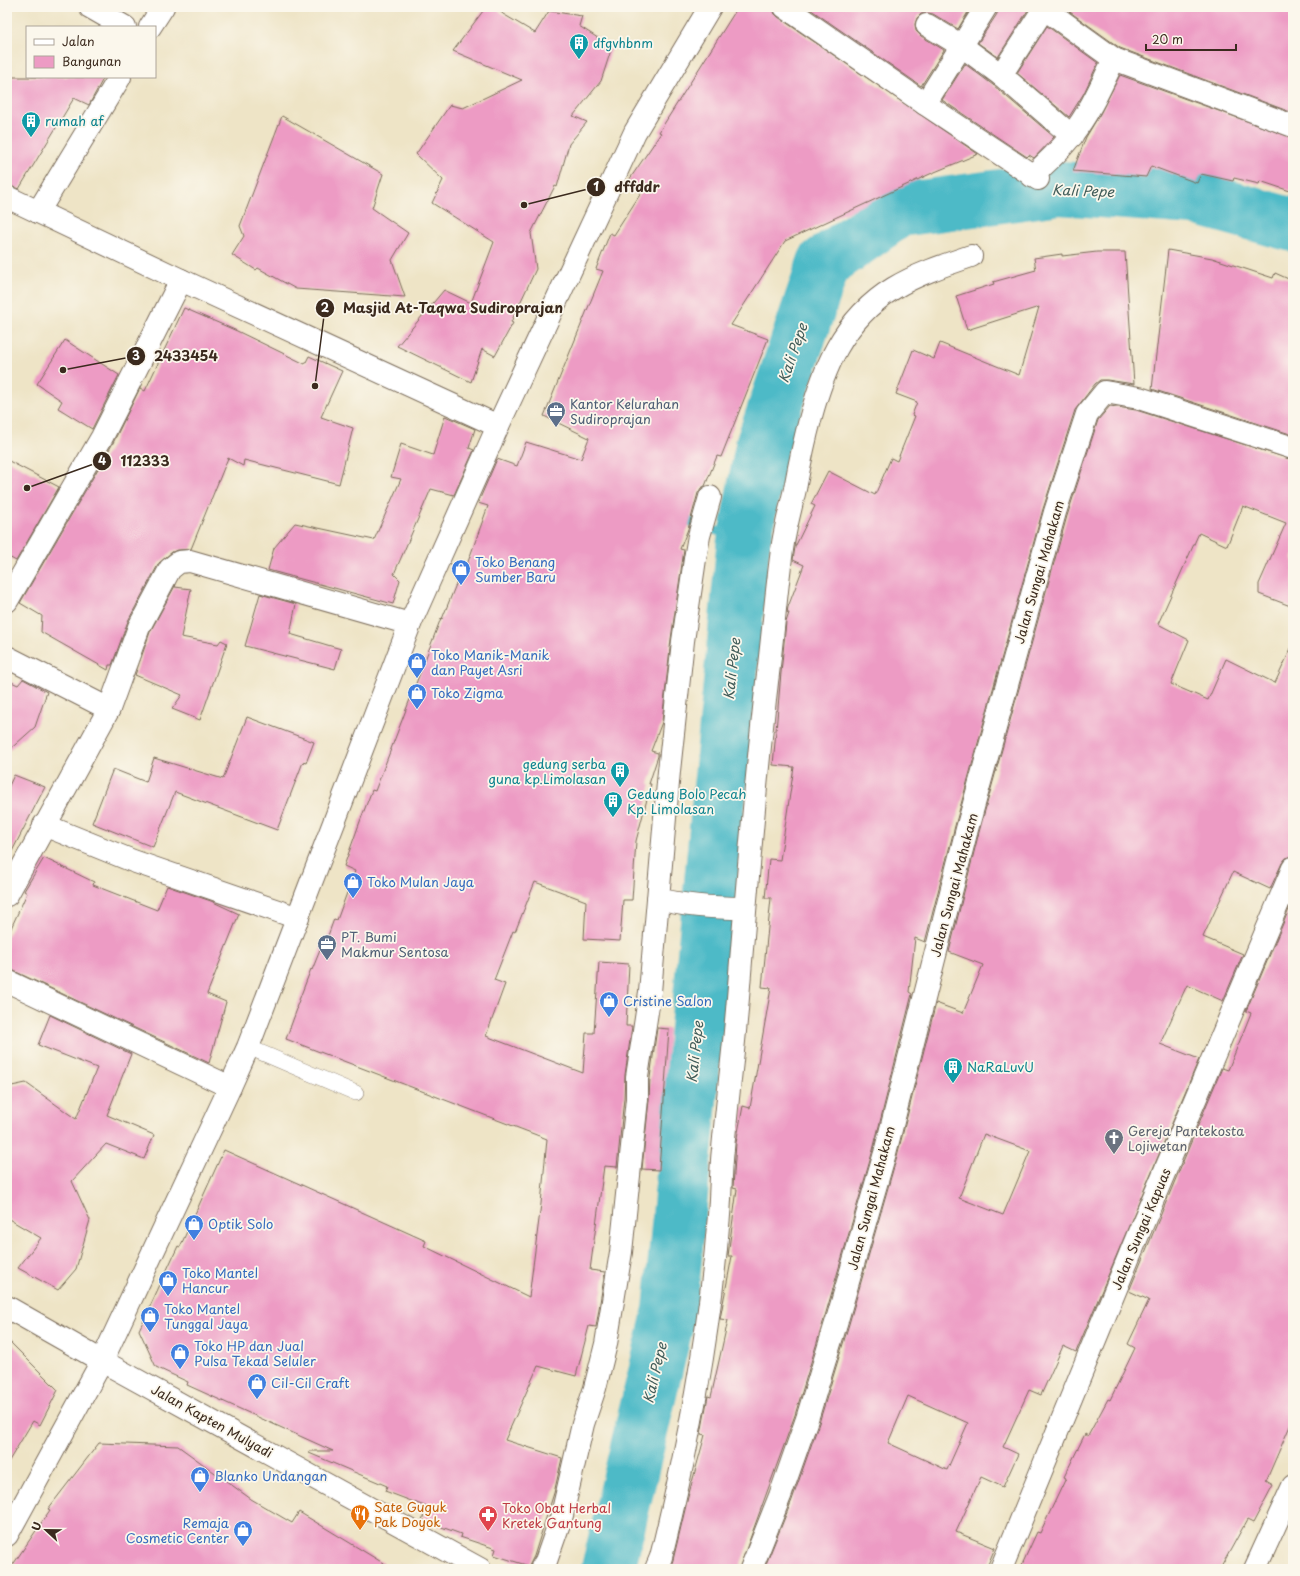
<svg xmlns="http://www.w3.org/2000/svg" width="1300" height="1576" viewBox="0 0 1300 1576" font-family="'Playpen Sans',sans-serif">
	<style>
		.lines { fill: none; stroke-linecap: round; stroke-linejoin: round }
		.stream { stroke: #4dbac7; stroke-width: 9 }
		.river { stroke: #4dbac7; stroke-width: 54 }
		.building { fill: #ed9bc4; fill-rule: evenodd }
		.lane-casing { stroke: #7a6b59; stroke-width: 16 }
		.street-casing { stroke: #7a6b59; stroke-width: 24 }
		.secondary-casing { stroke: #7a6b59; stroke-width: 24 }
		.primary-casing { stroke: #7a6b59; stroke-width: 24 }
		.lane { stroke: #fff; stroke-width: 15 }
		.street { stroke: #fff; stroke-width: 22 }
		.secondary { stroke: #fff; stroke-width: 22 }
		.primary { stroke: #fff; stroke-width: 22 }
		.labels { text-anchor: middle; stroke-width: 3.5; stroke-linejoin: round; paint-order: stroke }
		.culture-label { font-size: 13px; fill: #0d838f; stroke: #fbf7ec; text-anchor: start }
		.service-label { font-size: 13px; fill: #4e5e75; stroke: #fbf7ec; text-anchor: start }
		.shop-label { font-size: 13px; fill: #366cbe; stroke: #fbf7ec; text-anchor: start }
		.street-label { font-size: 13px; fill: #3b2a1e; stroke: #fbf7ec }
		.worship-label { font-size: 13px; fill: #5b616d; stroke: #fbf7ec; text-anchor: start }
		.food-label { font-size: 13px; fill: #c56008; stroke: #fbf7ec; text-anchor: start }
		.health-label { font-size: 13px; fill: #be3a42; stroke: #fbf7ec; text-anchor: start }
		.water-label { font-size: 14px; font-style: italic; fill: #415c59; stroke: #fbf7ec }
		.leader { fill: none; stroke: #3b2a1e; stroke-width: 1.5 }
		.callout-dot { fill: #3b2a1e; stroke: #fbf7ec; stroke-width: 1.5 }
		.mark-label { font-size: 12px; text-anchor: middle; font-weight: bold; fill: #fff }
		.callout-label { font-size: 14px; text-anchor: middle; font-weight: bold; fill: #3b2a1e; stroke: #fbf7ec; stroke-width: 3.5; stroke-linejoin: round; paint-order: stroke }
	</style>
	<rect width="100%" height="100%" fill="#fbf7ec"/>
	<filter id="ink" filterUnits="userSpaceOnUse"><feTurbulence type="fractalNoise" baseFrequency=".025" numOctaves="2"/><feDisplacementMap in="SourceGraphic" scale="8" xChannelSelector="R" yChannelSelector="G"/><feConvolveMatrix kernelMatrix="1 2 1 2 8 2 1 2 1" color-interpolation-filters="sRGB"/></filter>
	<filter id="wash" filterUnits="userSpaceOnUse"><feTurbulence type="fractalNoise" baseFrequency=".012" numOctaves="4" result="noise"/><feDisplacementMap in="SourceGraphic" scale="16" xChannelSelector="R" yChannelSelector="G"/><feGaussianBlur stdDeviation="0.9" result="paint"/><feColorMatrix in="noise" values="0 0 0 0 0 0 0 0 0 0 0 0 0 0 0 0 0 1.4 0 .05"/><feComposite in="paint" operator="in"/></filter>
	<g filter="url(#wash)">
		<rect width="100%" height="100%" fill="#eee4c6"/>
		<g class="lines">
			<polyline class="stream" points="680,518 717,531 745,538"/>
			<polyline class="river" points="608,1569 670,1310 743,547 762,446 824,263 899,210 1060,188 1195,198 1293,225"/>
		</g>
		<g id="blocks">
			<g class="building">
				<polygon points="486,7 495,7 503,14 535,33 549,11 582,16 579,26 612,47 601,81 573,116 587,122 569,144 557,187 555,186 531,233 536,269 511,322 513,323 495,356 482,349 471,382 397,346 444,290 471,303 494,242 432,203 443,180 416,154 450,105 463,108 522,80 453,51"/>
				<polygon points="738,7 773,7 774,13 778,17 978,154 930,174 785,241 731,325 768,339 721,457 717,456 705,486 701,488 698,493 688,529 680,549 684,550 671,639 662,722 651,751 658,753 658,756 649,784 651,784 636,841 632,900 623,900 620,941 584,939 586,901 535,882 515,932 513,931 494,980 505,984 486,1036 583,1073 586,1033 594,1033 599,962 629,964 626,1026 632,1026 625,1075 624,1098 617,1167 604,1166 590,1270 605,1272 596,1327 589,1326 576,1376 538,1366 505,1440 562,1458 554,1493 534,1556 529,1566 494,1555 496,1549 460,1537 461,1534 422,1520 427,1507 385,1491 387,1486 309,1453 309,1451 333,1451 187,1385 188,1382 156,1367 139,1330 178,1246 180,1247 224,1150 426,1241 424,1246 529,1297 541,1204 547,1139 286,1039 297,1009 296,1008 311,969 312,970 323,943 325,944 334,919 337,920 355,871 344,866 362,816 372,790 375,791 441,618 442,619 461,572 464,573 488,506 478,503 497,459 517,466 526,442 581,459 589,438 544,416 603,271 596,269 610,233 614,235 641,193 627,183 661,133 659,132"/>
				<polygon points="807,7 971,7 958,29 933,14 928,13 921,14 917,18 915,24 916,31 921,36 944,50 921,86"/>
				<polygon points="998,7 1030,7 998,57 978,43 997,14"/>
				<polygon points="1063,7 1293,7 1293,113 1120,48"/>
				<polygon points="1047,26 1098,63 1084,93 1069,117 1017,73"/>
				<polygon points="965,64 993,85 1054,137 1034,158 1029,155 1027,157 942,100"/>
				<polygon points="1120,75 1293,138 1293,192 1260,181 1259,184 1234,178 1233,181 1201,174 1197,183 1151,166 1146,177 1073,171 1086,137 1100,114"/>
				<polygon points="7,77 104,77 89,105 74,98 19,189 7,185"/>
				<polygon points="282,116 383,174 372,208 408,233 392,260 405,297 296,289 258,268 256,270 232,255 244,236 240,226"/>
				<polygon points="1168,250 1212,258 1273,278 1275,273 1293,281 1293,435 1152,389"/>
				<polygon points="1097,252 1125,252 1134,384 1107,380 1100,380 1095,384 1075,410 1043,509 955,826 925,942 915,938 909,992 912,994 873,1150 825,1316 795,1415 739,1569 670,1569 673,1560 688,1497 705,1435 701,1434 708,1396 711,1397 728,1320 720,1319 732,1256 728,1256 737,1189 733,1188 736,1143 743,1106 750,1108 771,988 762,987 771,898 765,898 769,859 780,860 794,767 773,765 781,673 786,622 789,613 787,613 788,607 804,565 793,560 795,547 815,506 811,504 828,471 875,495 891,458 897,461 915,416 912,415 917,402 896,394 913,350 934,359 940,343 1019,375 1039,307 967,330 956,296 994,284 993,282 1036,270 1034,258 1062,254 1062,256"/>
				<polygon points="184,308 237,331 305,364 309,356 342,371 321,417 353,428 339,484 244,460 243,466 228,458 191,549 178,550 172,552 159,563 128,621 112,665 109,665 108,670 41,632 42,616 20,603 113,443 140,388 145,391"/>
				<polygon points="65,340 119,375 92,429 58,408 62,401 37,384"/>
				<path d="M1110 406 1136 410 1293 460V607L1259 594V584L1286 523 1243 506 1227 546 1199 533 1158 624 1189 640 1171 684 1208 700 1226 659 1275 683 1293 644V856L1286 858 1282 863 1270 889 1233 872 1203 937 1243 954 1223 1001 1187 985 1160 1044 1199 1059 1076 1352 1063 1346 1041 1395 1029 1390 1003 1447 1018 1454 1003 1487 981 1477 956 1532 995 1548 986 1569H764L792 1500 819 1423 849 1324 897 1156 936 1003 963 1013 983 965 949 952 979 832 1067 516 1098 420ZM984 1134 1030 1151 1003 1215 959 1198ZM908 1396 968 1423 947 1470 888 1443Z"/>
				<polygon points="445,416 475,429 469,448 474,450 454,495 431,489 394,574 400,580 393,604 268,570 274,548 295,523 374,540 401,479 391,477 401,444 433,455"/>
				<polygon points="7,460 59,487 16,561 7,556"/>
				<polygon points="176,584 175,587 191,589 181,637 218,644 221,640 227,643 200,720 172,709 182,695 135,675 150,632"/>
				<polygon points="260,594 296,604 290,634 341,649 335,669 245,646"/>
				<polygon points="23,679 47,692 35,727 7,752 7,680 18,685"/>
				<polygon points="247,717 314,742 306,763 303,762 277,830 175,792 153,847 92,823 113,769 146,782 154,758 223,779"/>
				<polygon points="14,775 45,787 7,861 7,790"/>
				<polygon points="44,858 94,882 93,885 157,910 167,886 211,901 239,914 207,994 226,1002 209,1063 12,970 7,968 7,937 27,893 24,891"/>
				<polygon points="1293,900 1293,1419 1266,1481 1273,1485 1253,1523 1247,1520 1220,1569 1020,1569 1037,1532 1040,1533 1066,1478 1064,1477 1085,1434 1088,1436 1108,1399 1110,1400 1135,1348 1128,1344 1149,1300 1129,1291 1222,1068 1228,1070 1251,1013 1246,1011"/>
				<polygon points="50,1015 131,1054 107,1115 154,1135 144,1159 106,1144 72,1181 90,1220 76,1269 58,1290 18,1268 41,1238 7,1218 7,1087 26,1083 76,1119 97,1068 38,1045"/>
				<polygon points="657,1028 669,1029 659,1170 642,1169 649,1100 650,1078"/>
				<polygon points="7,1339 58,1390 40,1425 33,1421 7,1464"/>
				<polygon points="99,1443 178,1446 251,1499 292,1523 299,1512 393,1569 10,1569 50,1510 48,1509"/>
			</g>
		</g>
	</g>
	<g filter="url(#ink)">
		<use href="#blocks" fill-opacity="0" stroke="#7a6b59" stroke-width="1"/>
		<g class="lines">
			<g class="lane-casing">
				<polyline id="lane" points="248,1047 356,1093"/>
			</g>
			<g class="street-casing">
				<g id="street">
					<polyline points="90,7 125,27"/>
					<polyline points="785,7 925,104 1038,179"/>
					<polyline points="1042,7 1114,59 1293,126"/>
					<polyline points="927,25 962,46 1001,75 1072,136"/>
					<polyline points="150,27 163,7"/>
					<polyline points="1001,75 1045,7"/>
					<polyline points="925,104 986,7"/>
					<path d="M1032 176C1046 163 1060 151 1071 136 1090 112 1101 86 1114 59"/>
					<polyline points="7,197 181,280 498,426"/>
					<polyline points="38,212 120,77"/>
					<polyline points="7,601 102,437 181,280"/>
					<polyline points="7,657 109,709"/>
					<polyline points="44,825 133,861 298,918"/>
					<polyline points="7,895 109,709 139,627 170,569 179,562 190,561 410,624"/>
					<path d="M658 899C685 906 716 908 744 908"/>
					<polyline points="7,981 230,1087"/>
					<polyline points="541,1569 546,1561 562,1515 583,1424 595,1388 606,1344 621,1252 637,1099 637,1077 650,992 669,771 683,641 695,559 699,536 710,497"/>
					<path d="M656 1569 661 1557C688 1448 709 1338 718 1226 721 1201 720 1175 723 1149 727 1103 733 1056 737 1010 746 901 754 791 767 682 773 636 776 590 783 543 786 525 791 507 795 489 803 445 815 388 837 348 869 291 912 276 971 256"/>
					<polyline points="751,1569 780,1496 807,1419 837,1320 885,1153 967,829 1055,512 1087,414 1105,392 1139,398 1293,448"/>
					<polyline points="1001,1569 1140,1230 1293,868"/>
					<polyline points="1255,1569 1293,1486"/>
				</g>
			</g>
			<g class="secondary-casing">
				<polyline id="secondary" points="7,1307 102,1361 7,1535"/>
			</g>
			<g class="primary-casing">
				<polyline id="primary" points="480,1569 102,1361 230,1087 248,1047 410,624 498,426 635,132 710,7"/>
			</g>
			<use href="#lane" class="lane"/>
			<use href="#street" class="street"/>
			<use href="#secondary" class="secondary"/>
			<use href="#primary" class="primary"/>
		</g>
	</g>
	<defs>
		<g id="building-pin" transform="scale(1)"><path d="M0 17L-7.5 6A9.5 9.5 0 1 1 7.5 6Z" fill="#0f9aa8" stroke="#fbf7ec"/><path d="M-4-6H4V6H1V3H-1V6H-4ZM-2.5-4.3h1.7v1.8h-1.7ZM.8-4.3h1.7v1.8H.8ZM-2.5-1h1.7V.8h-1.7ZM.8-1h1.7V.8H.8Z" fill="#fff"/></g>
		<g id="office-pin" transform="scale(1)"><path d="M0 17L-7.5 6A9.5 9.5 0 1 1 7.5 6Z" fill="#5c6f8a" stroke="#fbf7ec"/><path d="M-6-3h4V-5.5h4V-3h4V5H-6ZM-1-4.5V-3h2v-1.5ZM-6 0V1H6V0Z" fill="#fff"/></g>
		<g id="shop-pin" transform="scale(1)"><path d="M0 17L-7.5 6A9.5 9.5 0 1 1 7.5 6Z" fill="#3f7fe0" stroke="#fbf7ec"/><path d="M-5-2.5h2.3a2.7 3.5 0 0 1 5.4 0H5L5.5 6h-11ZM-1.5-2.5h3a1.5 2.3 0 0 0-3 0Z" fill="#fff"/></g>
		<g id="church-pin" transform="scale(1)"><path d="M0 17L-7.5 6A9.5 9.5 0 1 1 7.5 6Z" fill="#6b7280" stroke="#fbf7ec"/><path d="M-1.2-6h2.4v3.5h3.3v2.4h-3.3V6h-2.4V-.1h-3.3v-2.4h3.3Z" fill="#fff"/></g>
		<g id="restaurant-pin" transform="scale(1)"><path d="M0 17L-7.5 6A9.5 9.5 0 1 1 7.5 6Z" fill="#e8710a" stroke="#fbf7ec"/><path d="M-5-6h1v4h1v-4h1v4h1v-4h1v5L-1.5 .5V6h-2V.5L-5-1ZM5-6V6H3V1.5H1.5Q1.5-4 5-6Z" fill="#fff"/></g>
		<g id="pharmacy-pin" transform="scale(1)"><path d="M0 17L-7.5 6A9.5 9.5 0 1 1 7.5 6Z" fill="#e0444e" stroke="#fbf7ec"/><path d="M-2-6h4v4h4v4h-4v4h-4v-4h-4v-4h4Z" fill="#fff"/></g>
	</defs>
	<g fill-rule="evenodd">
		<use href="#building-pin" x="579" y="43"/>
		<use href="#building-pin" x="31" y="121"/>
		<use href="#office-pin" x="556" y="411"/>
		<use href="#shop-pin" x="461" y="569"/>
		<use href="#shop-pin" x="417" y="662"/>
		<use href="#shop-pin" x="417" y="693"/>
		<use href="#building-pin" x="620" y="771"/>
		<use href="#building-pin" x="613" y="801"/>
		<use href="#shop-pin" x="353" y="882"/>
		<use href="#office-pin" x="327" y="944"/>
		<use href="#shop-pin" x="609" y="1001"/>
		<use href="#building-pin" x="953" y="1067"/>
		<use href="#church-pin" x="1114" y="1138"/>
		<use href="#shop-pin" x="194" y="1224"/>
		<use href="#shop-pin" x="168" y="1280"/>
		<use href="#shop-pin" x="150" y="1316"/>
		<use href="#shop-pin" x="180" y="1353"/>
		<use href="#shop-pin" x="257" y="1383"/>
		<use href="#shop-pin" x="200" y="1476"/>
		<use href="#restaurant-pin" x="360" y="1514"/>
		<use href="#pharmacy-pin" x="488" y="1515"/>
		<use href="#shop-pin" x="243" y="1530"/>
	</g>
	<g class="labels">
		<g class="culture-label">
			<text x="593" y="48">dfgvhbnm</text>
			<text x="45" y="126">rumah af</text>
			<text x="606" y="769" text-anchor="end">gedung serba<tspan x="606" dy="15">guna kp.Limolasan</tspan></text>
			<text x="627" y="799">Gedung Bolo Pecah<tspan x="627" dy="15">Kp. Limolasan</tspan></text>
			<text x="967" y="1072">NaRaLuvU</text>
		</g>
		<g class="service-label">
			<text x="570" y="409">Kantor Kelurahan<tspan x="570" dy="15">Sudiroprajan</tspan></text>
			<text x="341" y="942">PT. Bumi<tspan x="341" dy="15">Makmur Sentosa</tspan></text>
		</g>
		<g class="shop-label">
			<text x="475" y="567">Toko Benang<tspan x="475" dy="15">Sumber Baru</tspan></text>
			<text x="431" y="660">Toko Manik-Manik<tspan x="431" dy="15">dan Payet Asri</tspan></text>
			<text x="431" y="698">Toko Zigma</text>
			<text x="367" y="887">Toko Mulan Jaya</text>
			<text x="623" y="1006">Cristine Salon</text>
			<text x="208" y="1229">Optik Solo</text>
			<text x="182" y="1278">Toko Mantel<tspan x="182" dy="15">Hancur</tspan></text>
			<text x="164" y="1314">Toko Mantel<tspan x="164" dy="15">Tunggal Jaya</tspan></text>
			<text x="194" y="1351">Toko HP dan Jual<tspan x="194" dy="15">Pulsa Tekad Seluler</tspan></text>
			<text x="271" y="1388">Cil-Cil Craft</text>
			<text x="214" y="1481">Blanko Undangan</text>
			<text x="229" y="1528" text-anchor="end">Remaja<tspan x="229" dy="15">Cosmetic Center</tspan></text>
		</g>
		<g class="street-label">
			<text transform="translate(1039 572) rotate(-74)" y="5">Jalan Sungai Mahakam</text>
			<text transform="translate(954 885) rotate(-75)" y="5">Jalan Sungai Mahakam</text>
			<text transform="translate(871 1198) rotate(-75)" y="5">Jalan Sungai Mahakam</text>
			<text transform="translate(1141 1229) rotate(-67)" y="5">Jalan Sungai Kapuas</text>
			<text transform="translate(212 1421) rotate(29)" y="5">Jalan Kapten Mulyadi</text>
		</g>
		<g class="worship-label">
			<text x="1128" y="1136">Gereja Pantekosta<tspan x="1128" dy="15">Lojiwetan</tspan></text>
		</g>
		<g class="food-label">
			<text x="374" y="1512">Sate Guguk<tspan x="374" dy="15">Pak Doyok</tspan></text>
		</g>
		<g class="health-label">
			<text x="502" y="1513">Toko Obat Herbal<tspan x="502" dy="15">Kretek Gantung</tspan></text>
		</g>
		<g class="water-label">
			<text transform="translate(1083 191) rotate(2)" y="5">Kali Pepe</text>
			<text transform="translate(793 353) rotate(-71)" y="5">Kali Pepe</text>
			<text transform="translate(732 669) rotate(-84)" y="5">Kali Pepe</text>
			<text transform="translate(695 1052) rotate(-84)" y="5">Kali Pepe</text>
			<text transform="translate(655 1373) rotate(-77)" y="5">Kali Pepe</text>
		</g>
	</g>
	<path class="leader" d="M524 205L596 187M315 386L325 308M63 370L136 356M27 488L102 461"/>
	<g class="callout-dot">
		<circle cx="524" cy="205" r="4"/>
		<circle cx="315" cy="386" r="4"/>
		<circle cx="63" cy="370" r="4"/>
		<circle cx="27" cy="488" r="4"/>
		<circle cx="596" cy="187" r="10"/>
		<circle cx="325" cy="308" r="10"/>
		<circle cx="136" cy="356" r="10"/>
		<circle cx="102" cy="461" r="10"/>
	</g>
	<g class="mark-label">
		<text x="596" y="191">1</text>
		<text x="325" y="312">2</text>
		<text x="136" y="360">3</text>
		<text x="102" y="465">4</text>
	</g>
	<g class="callout-label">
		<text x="637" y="192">dffddr</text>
		<text x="453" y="313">Masjid At-Taqwa Sudiroprajan</text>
		<text x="186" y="361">2433454</text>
		<text x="145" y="466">112333</text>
	</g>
	<rect width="1300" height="1576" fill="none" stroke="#fbf7ec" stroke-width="24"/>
	<rect x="26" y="26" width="130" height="52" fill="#fbf7ec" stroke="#aea59a"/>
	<rect x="34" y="39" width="20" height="6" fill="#ffffff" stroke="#aea59a"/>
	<text x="62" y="46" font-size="12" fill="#3b2a1e">Jalan</text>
	<rect x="34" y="56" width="20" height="12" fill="#ed9bc4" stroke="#aea59a"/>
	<text x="62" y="66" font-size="12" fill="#3b2a1e">Bangunan</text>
	<g transform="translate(46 1530) rotate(292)" stroke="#fbf7ec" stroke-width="3" paint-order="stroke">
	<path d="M0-3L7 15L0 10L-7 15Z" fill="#3b2a1e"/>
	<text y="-6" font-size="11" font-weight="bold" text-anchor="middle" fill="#3b2a1e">U</text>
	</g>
	<path d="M1146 44v6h90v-6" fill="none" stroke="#3b2a1e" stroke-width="2"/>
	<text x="1152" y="44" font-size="12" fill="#3b2a1e" stroke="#fbf7ec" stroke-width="3" paint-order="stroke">20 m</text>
</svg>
